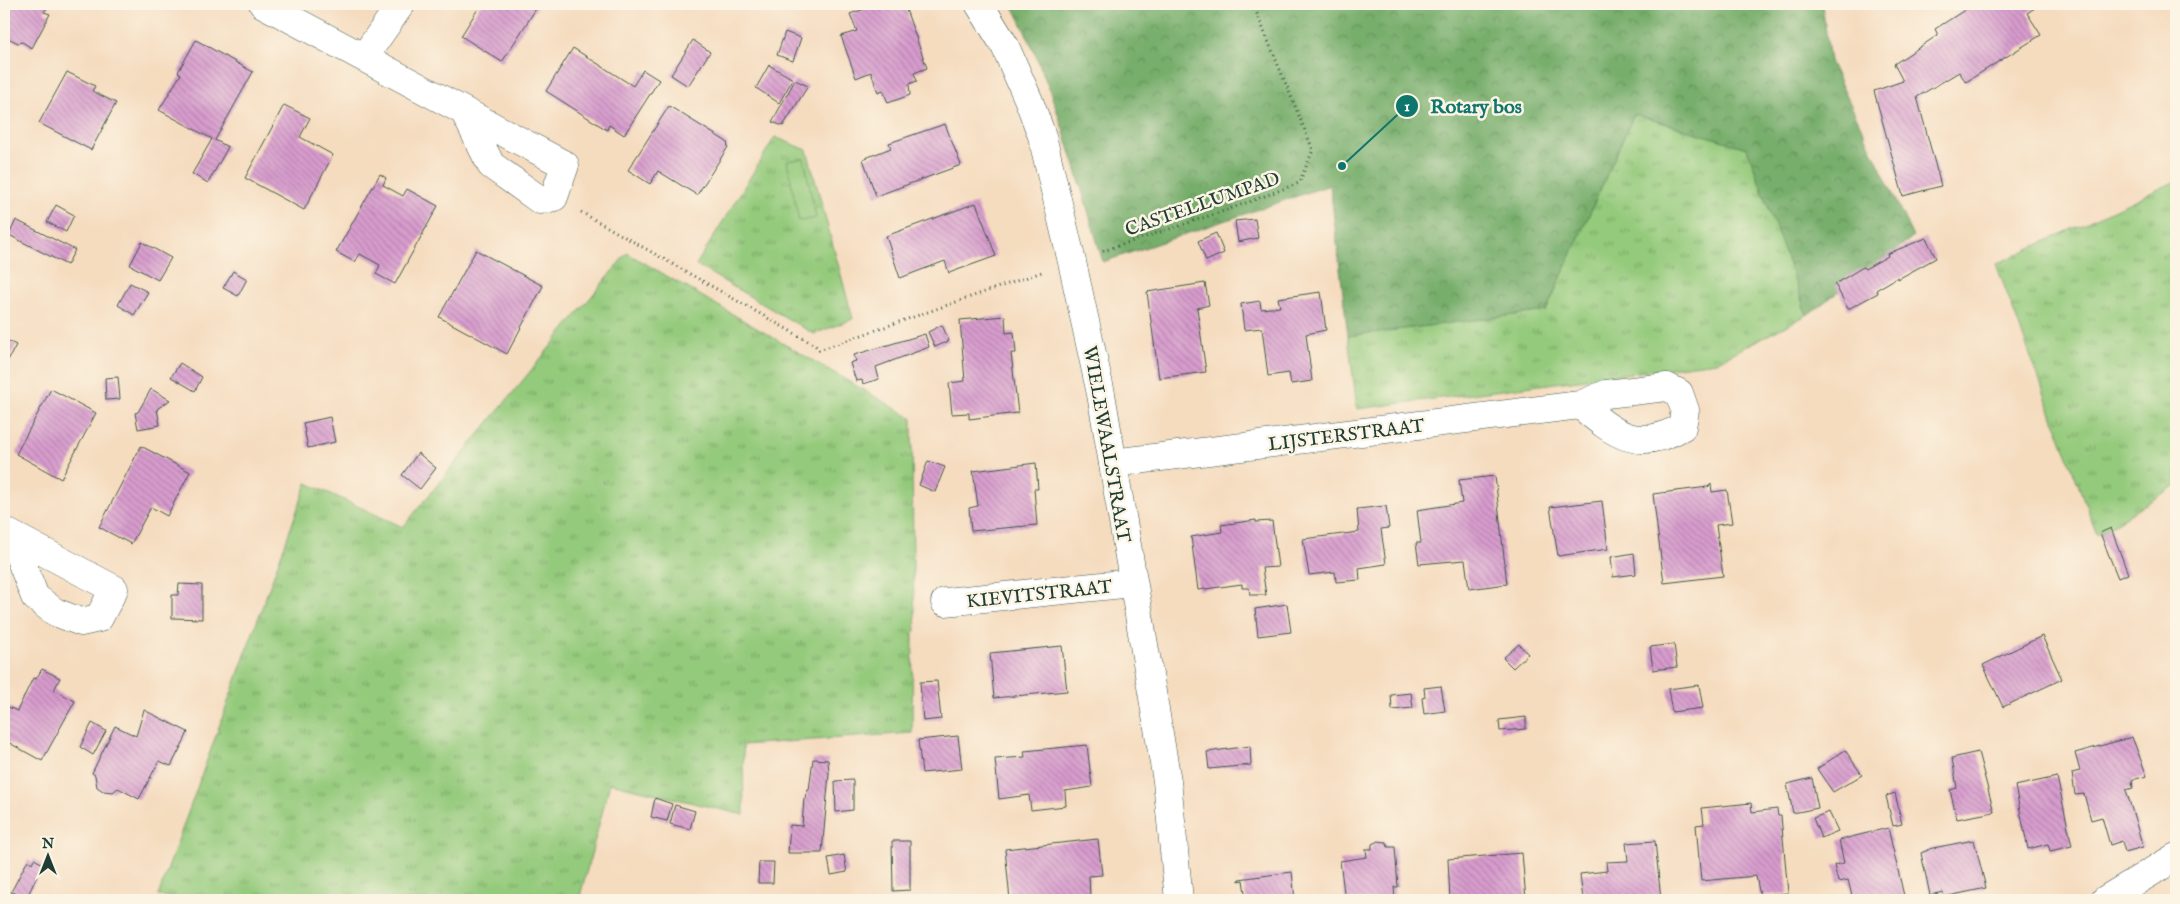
<svg xmlns="http://www.w3.org/2000/svg" width="2180" height="904" viewBox="0 0 2180 904" font-family="'IM FELL English',serif">
	<style>
		.grass { fill: url(#grass-tufts); stroke: #5a8458 }
		.forest { fill: url(#forest-crowns); stroke: #4b7650 }
		.pitch { fill: #94ca7c; stroke: #5a8458 }
		.building { fill: url(#building-back-hatch) }
		.lines { fill: none; stroke-linecap: round; stroke-linejoin: round }
		.street-casing { stroke: #3f5549; stroke-width: 29 }
		.path { stroke: #3f5549; stroke-width: 3; stroke-dasharray: 1 4; stroke-linecap: butt }
		.street { stroke: #fff; stroke-width: 28 }
		.labels { text-anchor: middle; stroke-width: 5; stroke-linejoin: round; paint-order: stroke }
		.street-label { font-size: 19px; fill: #1f3d34; stroke: #fcf5e5 }
		.leader { fill: none; stroke: #0f766e; stroke-width: 2 }
		.callout-dot { fill: #0f766e; stroke: #fcf5e5; stroke-width: 2 }
		.mark-label { font-size: 15px; text-anchor: middle; font-weight: bold; fill: #fff }
		.callout-label { font-size: 20px; text-anchor: middle; font-weight: bold; fill: #0f766e; stroke: #fcf5e5; stroke-width: 5; stroke-linejoin: round; paint-order: stroke }
	</style>
	<defs>
		<pattern id="grass-tufts" width="24" height="20" patternUnits="userSpaceOnUse" patternTransform="scale(1.25)"><rect width="24" height="20" fill="#94ca7c"/><path d="M3 7l-1-3M5 7V3M7 7l1-3M15 17l-1-3M17 17v-4M19 17l1-3" fill="none" stroke="#78a566"/></pattern>
		<pattern id="forest-crowns" width="20" height="18" patternUnits="userSpaceOnUse" patternTransform="scale(1.25)"><rect width="20" height="18" fill="#77ae6c"/><path d="M2 6a3 3 0 1 1 6 0M12 15a3 3 0 1 1 6 0" fill="none" stroke="#618f5a"/></pattern>
		<pattern id="building-back-hatch" width="6" height="6" patternUnits="userSpaceOnUse" patternTransform="scale(1.25)"><rect width="6" height="6" fill="#d89cce"/><path d="M-1 5l2 2M0 0l6 6M5-1l2 2" fill="none" stroke="#af80a8"/></pattern>
	</defs>
	<rect width="100%" height="100%" fill="#fcf5e5"/>
	<filter id="ink" filterUnits="userSpaceOnUse"><feTurbulence type="fractalNoise" baseFrequency=".02" numOctaves="2"/><feDisplacementMap in="SourceGraphic" scale="10" xChannelSelector="R" yChannelSelector="G"/><feConvolveMatrix kernelMatrix="1 2 1 2 8 2 1 2 1" color-interpolation-filters="sRGB"/></filter>
	<filter id="wash" filterUnits="userSpaceOnUse"><feTurbulence type="fractalNoise" baseFrequency=".0096" numOctaves="4" result="noise"/><feDisplacementMap in="SourceGraphic" scale="20" xChannelSelector="R" yChannelSelector="G"/><feGaussianBlur stdDeviation="1.12" result="paint"/><feColorMatrix in="noise" values="0 0 0 0 0 0 0 0 0 0 0 0 0 0 0 0 0 1.4 0 .05"/><feComposite in="paint" operator="in"/></filter>
	<g filter="url(#wash)">
		<rect width="100%" height="100%" fill="#f5dcbf"/>
		<g class="grass">
			<polygon points="1634,114 1747,148 1807,315 1716,362 1357,409 1348,336 1546,311"/>
			<polygon points="775,137 807,150 853,319 814,334 696,265"/>
			<polygon points="2176,181 2176,485 2097,535 1996,264"/>
			<polygon points="627,253 912,418 913,578 916,631 913,632 912,733 743,745 744,815 610,783 579,900 202,900 158,896 307,483 403,527"/>
		</g>
		<path class="forest" d="M1012 4H1822L1830 61 1913 237 1807 315 1747 148 1634 114 1546 311 1348 336 1330 185 1103 262C1077 174 1054 86 1012 4Z"/>
		<polygon class="pitch" points="804,158 816,218 799,221 787,161"/>
		<g id="blocks">
			<g class="building">
				<polygon points="4,4 50,4 44,12 50,14 32,48 22,42 18,43 4,36"/>
				<polygon points="481,4 539,4 502,62 461,36"/>
				<polygon points="878,4 904,4 927,68 914,73 917,81 909,84 910,95 888,103 883,90 878,92 871,72 856,78 841,36 857,31 850,14"/>
				<polygon points="1974,4 1980,4 1982,7 1988,4 2041,4 2027,13 2041,35 1966,82 1959,72 1917,97 1941,186 1903,196 1874,91 1903,81 1894,64 1938,35 1935,29"/>
				<polygon points="785,32 801,38 793,61 777,55"/>
				<polygon points="196,40 253,72 215,140 228,147 208,183 192,174 212,139 159,110 181,74 178,72"/>
				<polygon points="693,40 710,52 688,86 671,75"/>
				<polygon points="573,48 633,86 643,70 659,80 624,135 609,125 607,130 546,91"/>
				<polygon points="769,65 793,79 779,103 756,88"/>
				<polygon points="67,72 95,86 92,91 116,103 91,150 39,123"/>
				<polygon points="795,80 808,86 783,126 772,122"/>
				<polygon points="284,105 310,118 300,137 333,155 304,210 245,178"/>
				<polygon points="669,106 727,142 728,147 697,195 658,171 650,184 628,170"/>
				<polygon points="945,124 961,165 876,196 863,159 891,148 889,143"/>
				<polygon points="380,174 386,178 383,185 403,196 407,189 438,206 395,284 376,274 380,265 360,254 355,262 336,252"/>
				<polygon points="976,203 996,256 949,273 945,261 900,278 886,236"/>
				<polygon points="56,205 74,215 66,232 47,222"/>
				<polygon points="1255,219 1258,238 1238,242 1235,221"/>
				<polygon points="16,220 75,250 67,265 9,235"/>
				<polygon points="1216,233 1224,253 1206,261 1198,241"/>
				<polygon points="1926,238 1936,258 1898,279 1898,277 1876,290 1878,293 1848,309 1835,284 1863,267 1865,269 1888,256 1887,254"/>
				<polygon points="142,242 171,258 158,280 130,265"/>
				<polygon points="476,250 543,286 507,354 439,317"/>
				<polygon points="233,271 247,279 238,296 223,288"/>
				<polygon points="130,283 148,292 134,315 118,305"/>
				<polygon points="1205,283 1209,305 1197,308 1206,372 1159,378 1147,292"/>
				<polygon points="1321,292 1326,330 1306,334 1312,381 1291,384 1289,373 1268,376 1262,328 1244,330 1241,304 1260,301 1261,309 1280,307 1278,298"/>
				<polygon points="1005,316 1006,333 1014,332 1016,353 1011,353 1018,413 969,419 969,413 952,414 949,383 965,381 960,320"/>
				<polygon points="942,325 949,341 935,347 928,332"/>
				<polygon points="925,334 929,347 876,367 879,379 863,384 862,380 856,381 850,363 856,361 854,355"/>
				<polygon points="4,339 16,345 4,368"/>
				<polygon points="180,363 202,377 195,391 171,377"/>
				<polygon points="118,377 120,399 106,400 105,378"/>
				<polygon points="51,389 96,413 61,479 16,454"/>
				<polygon points="151,389 170,400 157,409 160,425 138,429 135,413 138,412"/>
				<polygon points="330,417 335,442 308,448 303,423"/>
				<polygon points="141,446 190,472 167,516 151,507 131,544 99,527"/>
				<polygon points="418,453 436,468 420,489 402,475"/>
				<polygon points="928,461 945,467 935,492 919,485"/>
				<polygon points="1036,463 1038,489 1034,489 1037,525 971,531 969,508 978,506 973,471"/>
				<polygon points="1495,476 1507,584 1469,589 1465,560 1419,564 1416,543 1421,543 1417,510 1462,503 1459,480"/>
				<polygon points="1711,484 1712,492 1727,490 1732,523 1716,525 1723,576 1664,583 1653,494 1708,487"/>
				<polygon points="1602,501 1608,549 1558,556 1550,507"/>
				<polygon points="1386,506 1389,528 1381,529 1386,564 1359,568 1360,580 1336,582 1335,572 1309,575 1303,539 1359,532 1357,509"/>
				<polygon points="1256,520 1256,522 1272,521 1278,567 1262,568 1266,595 1250,595 1249,588 1242,588 1242,584 1198,590 1191,537 1222,532 1221,525"/>
				<polygon points="2111,528 2128,574 2118,578 2100,533"/>
				<polygon points="1634,553 1636,574 1613,577 1611,557"/>
				<polygon points="179,584 202,585 202,619 172,618 172,595 178,595"/>
				<polygon points="1287,604 1291,632 1258,636 1255,609"/>
				<polygon points="2042,636 2062,679 2003,707 1983,665"/>
				<polygon points="1519,644 1528,654 1513,668 1503,658"/>
				<polygon points="1674,644 1677,667 1653,670 1650,647"/>
				<polygon points="1062,646 1067,691 994,698 990,653"/>
				<polygon points="42,669 60,678 54,690 75,701 42,761 4,740 4,705 17,711 33,678 36,679"/>
				<polygon points="937,681 941,719 923,721 920,682"/>
				<polygon points="1699,685 1703,708 1672,712 1668,689"/>
				<polygon points="1441,686 1445,711 1424,714 1422,698 1425,697 1424,688"/>
				<polygon points="1411,693 1413,708 1392,710 1391,695"/>
				<polygon points="144,710 188,732 185,739 171,766 159,761 139,799 118,788 113,792 103,791 97,787 95,775 92,773 115,726 136,736"/>
				<polygon points="1526,717 1526,729 1500,731 1499,720"/>
				<polygon points="92,723 106,731 93,755 80,747"/>
				<polygon points="958,736 962,769 922,773 918,740"/>
				<polygon points="2132,737 2147,776 2132,780 2133,788 2126,790 2143,847 2125,852 2122,841 2110,845 2102,817 2091,820 2084,794 2075,795 2072,773 2080,771 2075,753"/>
				<polygon points="1087,745 1092,787 1065,791 1066,806 1031,810 1029,795 999,799 995,759 1025,757 1024,751"/>
				<polygon points="1250,746 1251,765 1209,769 1207,752"/>
				<polygon points="1845,750 1862,775 1833,792 1817,769"/>
				<polygon points="1978,752 1994,812 1957,819 1950,790 1957,788 1952,758"/>
				<polygon points="813,759 828,760 829,773 822,853 788,853 790,825 802,826 804,798 806,799 807,790 809,790"/>
				<polygon points="2057,777 2072,846 2050,851 2048,844 2028,849 2015,786"/>
				<polygon points="1812,778 1818,808 1793,813 1787,784"/>
				<polygon points="853,780 853,810 836,812 835,781"/>
				<polygon points="1895,793 1902,824 1893,826 1886,796"/>
				<polygon points="655,798 672,804 667,821 651,817"/>
				<polygon points="1751,803 1752,812 1777,809 1778,816 1781,816 1788,893 1760,896 1756,876 1701,881 1696,825 1704,824 1702,808"/>
				<polygon points="675,805 695,811 690,829 670,824"/>
				<polygon points="1829,812 1838,831 1821,838 1813,818"/>
				<polygon points="1888,828 1905,900 1853,900 1848,880 1838,882 1834,865 1844,863 1839,840"/>
				<polygon points="1098,839 1102,875 1089,876 1090,897 1057,900 1010,900 1005,849"/>
				<polygon points="1974,840 1986,888 1944,897 1943,892 1930,895 1921,853 1933,848"/>
				<polygon points="892,841 910,841 910,890 893,891"/>
				<polygon points="1378,841 1386,842 1388,847 1395,847 1398,887 1394,887 1395,900 1345,900 1340,861 1367,857 1366,849 1372,849 1372,844"/>
				<polygon points="1655,841 1661,900 1583,900 1580,874 1607,871 1606,862 1628,861 1626,843"/>
				<polygon points="1522,853 1526,900 1450,900 1448,859"/>
				<polygon points="844,855 847,872 831,875 828,858"/>
				<polygon points="34,859 43,864 26,899 11,892 28,860 32,863"/>
				<polygon points="759,862 774,862 773,883 758,883"/>
				<polygon points="1292,872 1295,900 1246,900 1243,880 1239,881 1239,879"/>
			</g>
		</g>
	</g>
	<g filter="url(#ink)">
		<use href="#blocks" fill-opacity="0" stroke="#3f5549" stroke-width="1"/>
		<g class="lines">
			<g class="street-casing">
				<g id="street">
					<polyline points="263,4 565,165 554,197 540,200 491,165 465,113"/>
					<polyline points="979,4 1005,46 1029,101 1042,136 1072,262 1101,394 1138,609 1167,781 1179,900"/>
					<polyline points="364,57 401,4"/>
					<path d="M1113 463 1580 405C1615 434 1637 453 1682 427L1685 410 1679 393 1667 387 1606 394 1580 405"/>
					<polyline points="4,531 114,589 99,618 81,622 55,612 35,597 11,535"/>
					<polyline points="945,602 1133,583"/>
					<polyline points="2105,900 2176,857"/>
				</g>
			</g>
			<g class="path">
				<polyline points="581,212 815,345 819,350 1042,272"/>
				<polyline points="1103,251 1227,210 1299,183 1313,150 1253,4"/>
			</g>
			<use href="#street" class="street"/>
		</g>
	</g>
	<g class="labels">
		<g class="street-label">
			<text transform="translate(1202 203) rotate(-19)" y="7">CASTELLUMPAD</text>
			<text transform="translate(1346 434) rotate(-7)" y="7">LIJSTERSTRAAT</text>
			<text transform="translate(1108 444) rotate(80)" y="7">WIELEWAALSTRAAT</text>
			<text transform="translate(1039 593) rotate(-6)" y="7">KIEVITSTRAAT</text>
		</g>
	</g>
	<path class="leader" d="M1342 166L1407 106"/>
	<g class="callout-dot">
		<circle cx="1342" cy="166" r="5"/>
		<circle cx="1407" cy="106" r="12"/>
	</g>
	<g class="mark-label">
		<text x="1407" y="111">1</text>
	</g>
	<g class="callout-label">
		<text x="1476" y="113">Rotary bos</text>
	</g>
	<rect width="2180" height="904" fill="none" stroke="#fcf5e5" stroke-width="20"/>
	<g transform="translate(48 856)" stroke="#fcf5e5" stroke-width="4" paint-order="stroke">
	<path d="M0-4L9 19L0 12L-9 19Z" fill="#1f3d34"/>
	<text y="-8" font-size="14" font-weight="bold" text-anchor="middle" fill="#1f3d34">N</text>
	</g>
</svg>
